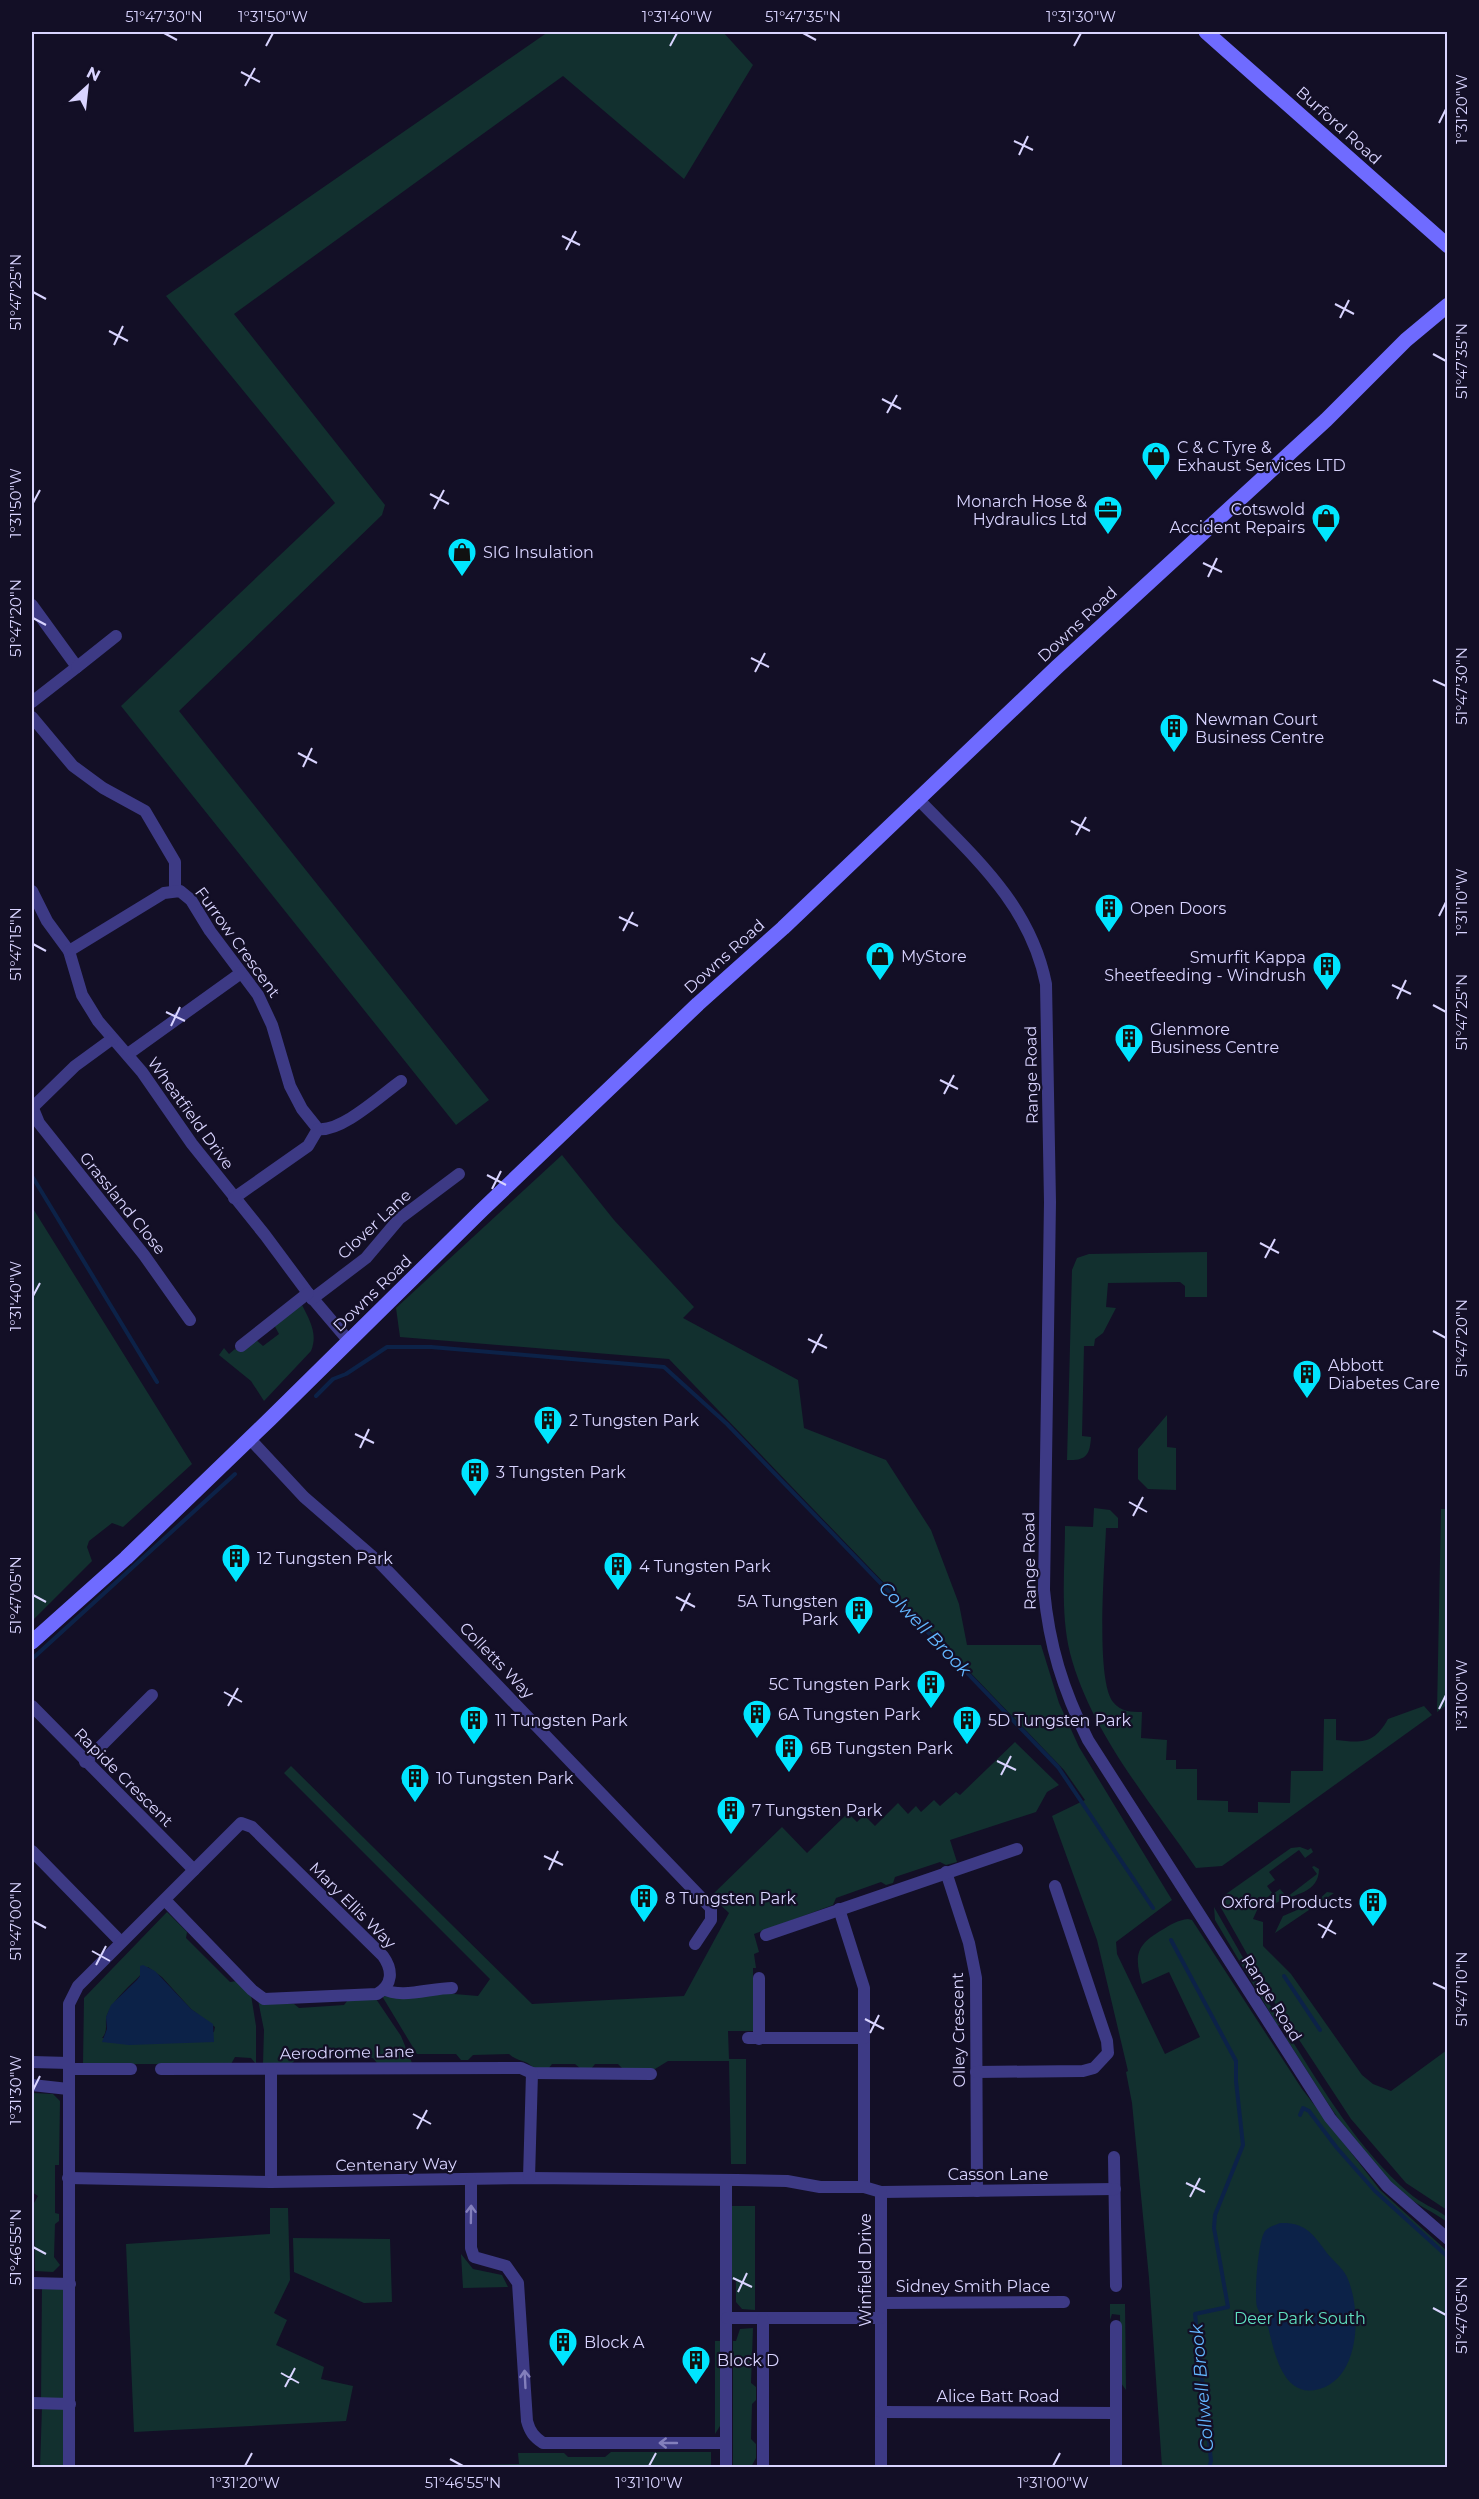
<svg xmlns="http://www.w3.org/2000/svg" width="1479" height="2499" viewBox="0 0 1479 2499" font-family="Montserrat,sans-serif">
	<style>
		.green { fill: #12302f; fill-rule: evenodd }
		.water { fill: #0c2248 }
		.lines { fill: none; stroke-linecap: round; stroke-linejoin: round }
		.stream { stroke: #0c2248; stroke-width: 4 }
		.street { stroke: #3d3a85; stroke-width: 12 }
		.secondary { stroke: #6f6bff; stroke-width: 15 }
		.oneway { stroke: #837fbc }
		.ticks { fill: none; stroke: #d9d4ff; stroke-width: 2 }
		.labels { text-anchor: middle; stroke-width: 4.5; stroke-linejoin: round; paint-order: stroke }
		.street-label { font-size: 16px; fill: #d9d4ff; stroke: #130f26 }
		.poi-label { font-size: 16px; fill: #d9d4ff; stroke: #130f26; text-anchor: start }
		.park-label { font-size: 16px; fill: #5fe0c0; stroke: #130f26 }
		.water-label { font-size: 18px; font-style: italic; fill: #62b6ff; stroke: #130f26 }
		.neatline { fill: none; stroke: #d9d4ff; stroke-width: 2 }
		.ticks-label { font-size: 15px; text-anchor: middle; fill: #d9d4ff }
	</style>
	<rect width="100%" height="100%" fill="#130f26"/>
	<g class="green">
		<polygon points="548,32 723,32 753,65 684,179 563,76 234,314 385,505 382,515 179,711 489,1100 456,1125 121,706 335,503 166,296"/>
		<path d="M562 1155 614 1220 694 1307 683 1318 798 1380 804 1428 886 1460 931 1530 959 1604 967 1645H1041L1059 1703 1079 1747 1172 1900 1116 1942 1117 1954 1165 2054 1200 2037 1169 1972 1142 1984C1134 1955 1136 1945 1162 1930 1170 1925 1178 1920 1188 1919L1192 1920 1302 2089 1380 2190 1447 2251V2467H1162L1149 2278 1132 2103 1126 2072 1128 2071 1097 1940 1052 1816 1085 1800 1064 1770 669 1359 400 1337 396 1308Z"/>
		<polygon points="32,1207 192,1464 123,1527 112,1523 89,1541 87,1547 92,1561 32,1621"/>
		<path d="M1207 1252V1297H1185V1286L1180 1282 1108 1283 1106 1307 1116 1308 1103 1333 1095 1339 1094 1346H1084L1082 1436 1091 1437C1090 1455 1086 1461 1067 1460L1072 1270 1077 1258 1089 1254Z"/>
		<path d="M302 1305C310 1321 318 1334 311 1351L264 1401 251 1381 219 1355 224 1348 229 1354 235 1349 239 1350 254 1338 263 1346 279 1334 273 1323Z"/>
		<polygon points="1167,1415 1167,1447 1176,1448 1176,1490 1148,1489 1138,1479 1138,1449"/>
		<path d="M1094 1508 1110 1510 1118 1518V1528H1106C1105 1561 1095 1679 1113 1702 1121 1712 1131 1712 1142 1712L1141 1738 1167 1740 1166 1760H1176V1769H1197V1800L1228 1801V1812L1258 1813V1802L1290 1803 1291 1771H1323L1324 1719H1336V1740C1362 1743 1374 1744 1388 1719L1424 1706 1432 1715 1222 1866 1196 1868C1150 1801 1091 1733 1070 1653 1060 1612 1065 1567 1065 1526L1093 1527Z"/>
		<polygon points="1441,1509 1448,1509 1448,1704 1437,1712"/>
		<path d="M1015 1742 1059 1785 1047 1792 1036 1812 950 1840 957 1862 946 1865 940 1862 895 1877 893 1883 886 1885 881 1882 836 1898 833 1905 754 1934 759 1952 754 1954 756 1968H753V2031H728L729 2059H746V2164H731L729 2061H668L655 2069H623L618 2064H595L591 2069H581L575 2064H552L548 2069H534C527 2059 517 2062 509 2054L473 2055 468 2060H461L456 2054H417L382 1996 409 1997 430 1992 478 1996 490 1979 284 1773 291 1766 532 2004 684 1996 729 1913 711 1896 782 1827 807 1853 848 1813 857 1822 864 1815 875 1826 898 1803 908 1814 916 1806 921 1812 934 1800 940 1806 956 1792 960 1795Z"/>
		<path d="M1300 1847 1308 1850 1311 1848 1313 1852 1305 1858 1299 1850 1269 1872 1275 1880 1267 1886 1273 1894 1280 1889 1287 1897 1317 1874 1312 1867 1314 1866 1319 1869C1319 1893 1294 1894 1276 1903L1270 1895 1258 1908 1253 1919 1263 1922V1946L1291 1974 1362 2075 1373 2084 1391 2091 1447 2050V2210L1406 2183 1351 2119 1273 2000 1220 1906 1226 1894 1291 1848Z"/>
		<polygon points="1327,1892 1334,1893 1275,1933 1283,1916 1316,1902"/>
		<polygon points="1214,1907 1281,2024 1278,2026 1215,1920"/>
		<path d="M167 1912 187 1932 186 1938 230 1982 237 1981 251 1995 256 2026V2064L251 2058 235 2057 231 2064H83L84 1998ZM148 1967 162 1977 191 2009 215 2027 214 2032 102 2038C109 2030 104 2023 107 2015 115 1996 135 1982 148 1967Z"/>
		<polygon points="376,1999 401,2036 412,2063 377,2063 373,2058 297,2058 291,2064 263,2064 264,2030 258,2000 271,2004 294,2004 299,2008 344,2005 348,2000"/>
		<path d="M1289 2036C1324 2091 1359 2150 1409 2193 1420 2203 1435 2208 1447 2217V2222C1435 2213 1421 2207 1409 2198 1360 2161 1319 2089 1286 2038Z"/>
		<path d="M33 2093 53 2094 60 2101 59 2165H55V2213L59 2214V2221L55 2224 54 2257 60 2265 53 2272 35 2271 34 2203 38 2196 32 2192C32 2161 33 2127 33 2093Z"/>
		<polygon points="732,2206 755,2206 755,2310 742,2309 736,2302 736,2280 732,2280"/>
		<polygon points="270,2208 288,2208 290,2280 274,2313 287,2320 276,2345 324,2367 321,2379 353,2386 346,2421 134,2432 126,2244 270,2234"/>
		<polygon points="293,2238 390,2239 392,2302 364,2303 294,2272"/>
		<polygon points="461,2254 473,2269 502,2275 508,2287 463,2288"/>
		<polygon points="42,2287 65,2288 66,2401 41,2400"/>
		<polygon points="1110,2304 1125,2304 1126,2390 1121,2383 1120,2315 1112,2314 1110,2320"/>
		<polygon points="753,2328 751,2383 756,2387 756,2400 752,2404 751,2439 756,2444 756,2458 751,2467 733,2467 733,2341 736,2341 740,2329"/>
		<polygon points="715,2341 720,2341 720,2426 715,2434"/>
		<polygon points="42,2407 65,2408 63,2467 40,2468"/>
		<polygon points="611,2452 711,2452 711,2467 377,2467 519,2464 518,2453 564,2453 568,2457 605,2457"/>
	</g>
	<g class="water">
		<polygon points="143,1965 155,1971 191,2009 213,2024 214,2042 129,2045 102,2042 107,2029 106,2017 111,2005 137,1980 140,1976 140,1966"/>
		<path d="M1280 2223C1303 2222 1312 2232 1324 2249 1330 2259 1342 2266 1347 2277 1362 2310 1361 2382 1315 2390 1282 2396 1274 2350 1268 2327 1266 2320 1260 2315 1257 2307 1254 2296 1258 2240 1265 2231 1268 2227 1275 2225 1280 2223Z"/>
	</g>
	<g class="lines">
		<g class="stream">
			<polyline points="32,1176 157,1382"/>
			<polyline points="316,1396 333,1379 346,1374 387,1347 431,1347 664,1367 727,1424 1058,1767 1153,1908"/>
			<polyline points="32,1659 235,1474"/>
			<polyline points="1171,1940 1236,2061 1236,2081 1243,2145 1215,2215 1214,2228 1228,2307 1195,2314 1211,2461 1209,2468"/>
			<polyline points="1284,1976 1320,2030"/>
			<polyline points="1300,2115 1303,2108 1309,2111 1337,2148 1375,2191 1448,2257"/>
		</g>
		<g class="street">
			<polyline points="32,605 77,667 32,702"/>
			<polyline points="77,667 116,636"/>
			<polyline points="32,717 73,766 103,788 145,811 175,862 175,890"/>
			<path d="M919 800C973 856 1030 904 1046 984L1050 1202 1044 1590C1049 1645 1063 1690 1088 1740L1330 2118 1387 2186 1448 2239"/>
			<polyline points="32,891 47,921 69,951 82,995 98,1021 142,1072 192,1144 265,1235 308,1293 348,1340"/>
			<path d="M69 951 164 893 180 891 191 900 210 931 258 995 272 1025 290 1086 302 1109 318 1129C342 1132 381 1095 401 1081"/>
			<polyline points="128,1054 241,973"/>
			<polyline points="32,1106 39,1123 144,1255 190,1320"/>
			<polyline points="33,1107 75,1066 112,1039"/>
			<polyline points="234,1198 308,1146 318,1129"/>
			<polyline points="312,1299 366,1258 399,1219 459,1174"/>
			<polyline points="241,1346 308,1293"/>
			<polyline points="250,1439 304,1497 380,1563 711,1908 711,1920 695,1944"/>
			<polyline points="32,1706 194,1870"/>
			<polyline points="85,1762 152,1695"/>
			<polyline points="32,1851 121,1942"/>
			<polyline points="946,1872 969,1943 976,1978 977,2191"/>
			<polyline points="839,1909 864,1988 864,2187"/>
			<polyline points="766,1935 1017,1849"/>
			<path d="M384 1989C400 1999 431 1988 452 1988"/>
			<polyline points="748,2038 864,2038"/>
			<polyline points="759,2039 759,1978"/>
			<polyline points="32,2062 69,2063"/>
			<polyline points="69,2069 131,2069"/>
			<polyline points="161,2069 521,2068 532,2073 651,2074"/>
			<polyline points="271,2070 271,2182"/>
			<polyline points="976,2072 1083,2071 1094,2068 1108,2053 1107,2041 1055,1886"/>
			<polyline points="32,2085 68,2089"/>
			<polyline points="1114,2157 1116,2286"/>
			<polyline points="68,2178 271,2182 529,2178 737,2180 787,2181 820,2187 864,2187 881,2192 1115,2189"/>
			<polyline points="529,2178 532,2073"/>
			<path d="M471 2179V2248L474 2257 506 2266 518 2283 527 2421C530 2432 534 2437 543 2443H726"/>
			<polyline points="726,2180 726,2468"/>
			<polyline points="881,2192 881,2468"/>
			<polyline points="32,2283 70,2284"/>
			<polyline points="881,2303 1064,2302"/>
			<polyline points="727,2318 881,2318"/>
			<polyline points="32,2403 70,2404"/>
			<polyline points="881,2412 1115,2413"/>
			<path d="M69 2468V2004L78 1986 241 1823 252 1827 383 1956C393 1970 393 1985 377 1994L264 1999 252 1990 165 1900"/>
			<polyline points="763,2468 763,2319"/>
			<polyline points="1116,2468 1116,2326"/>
		</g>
		<g class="secondary">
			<polyline points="1206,32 1448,246"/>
			<polyline points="32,1642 126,1558 270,1419 482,1210 698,1004 783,928 1057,667 1326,420 1406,340 1448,305"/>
		</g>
	</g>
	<defs><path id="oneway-shaft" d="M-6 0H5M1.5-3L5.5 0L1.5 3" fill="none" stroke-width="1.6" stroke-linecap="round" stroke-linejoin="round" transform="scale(1.5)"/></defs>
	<g class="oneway">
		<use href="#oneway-shaft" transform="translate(471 2214) rotate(-89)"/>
		<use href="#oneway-shaft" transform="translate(525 2379) rotate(-93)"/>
		<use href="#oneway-shaft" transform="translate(668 2443) rotate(-180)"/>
	</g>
	<path class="ticks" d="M164 33 177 40M803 33 816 40M266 46 273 33M670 46 677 33M1074 46 1081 33M241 72 260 82M245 86 255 68M1439 123 1446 109M1014 141 1033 150M1019 155 1028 136M562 236 580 245M566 250 576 231M33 292 46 299M1335 304 1354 314M1340 318 1349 300M109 331 128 341M114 345 123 326M1433 354 1446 361M882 399 901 409M887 413 897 395M430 494 449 504M33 503 40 490M434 509 444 490M1203 563 1222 572M1208 577 1217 558M33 618 46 625M751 658 769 667M755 672 765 653M1433 680 1446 686M298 753 317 763M303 767 312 748M1071 821 1090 831M1076 835 1086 817M1439 916 1446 902M619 917 638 926M623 931 633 912M33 944 46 951M1392 985 1411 994M1397 999 1406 980M1433 1005 1446 1012M166 1012 185 1021M171 1026 180 1007M940 1080 958 1089M944 1094 954 1075M487 1175 506 1185M492 1189 501 1171M1260 1243 1279 1253M1265 1258 1275 1239M33 1296 40 1283M1433 1331 1446 1338M808 1339 827 1348M812 1353 822 1334M355 1434 374 1443M360 1448 369 1429M1129 1502 1147 1512M1133 1516 1143 1497M33 1595 46 1602M676 1597 695 1607M681 1611 690 1593M224 1692 242 1702M228 1706 238 1688M1439 1709 1446 1695M997 1761 1016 1770M1001 1775 1011 1756M544 1856 563 1865M549 1870 558 1851M33 1921 46 1928M1318 1924 1336 1934M1322 1938 1332 1920M92 1951 110 1961M96 1965 106 1946M1433 1983 1446 1989M865 2019 884 2029M870 2033 879 2015M33 2090 40 2076M413 2114 431 2124M417 2129 427 2110M1186 2183 1205 2192M1190 2197 1200 2178M33 2247 46 2254M733 2278 752 2287M738 2292 747 2273M1433 2308 1446 2315M281 2373 299 2383M285 2387 295 2368M450 2459 463 2466M245 2466 252 2453M649 2466 656 2453M1053 2466 1060 2453"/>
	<defs>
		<g id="shop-pin" transform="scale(1.5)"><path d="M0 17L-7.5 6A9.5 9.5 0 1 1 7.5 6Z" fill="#00e5ff" stroke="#130f26"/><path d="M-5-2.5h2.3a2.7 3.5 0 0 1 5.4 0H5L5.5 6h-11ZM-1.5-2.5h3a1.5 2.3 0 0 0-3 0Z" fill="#111"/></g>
		<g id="office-pin" transform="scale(1.5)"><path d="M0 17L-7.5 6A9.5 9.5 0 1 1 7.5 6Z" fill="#00e5ff" stroke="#130f26"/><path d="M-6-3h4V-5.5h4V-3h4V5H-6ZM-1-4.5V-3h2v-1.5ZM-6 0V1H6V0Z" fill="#111"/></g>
		<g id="building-pin" transform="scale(1.5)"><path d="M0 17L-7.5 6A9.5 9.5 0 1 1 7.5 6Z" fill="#00e5ff" stroke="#130f26"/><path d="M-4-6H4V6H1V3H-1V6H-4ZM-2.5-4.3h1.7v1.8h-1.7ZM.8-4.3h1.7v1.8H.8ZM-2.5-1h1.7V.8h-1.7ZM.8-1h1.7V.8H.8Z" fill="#111"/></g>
	</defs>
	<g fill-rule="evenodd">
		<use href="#shop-pin" x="1156" y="456"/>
		<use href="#office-pin" x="1108" y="510"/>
		<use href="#shop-pin" x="1326" y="518"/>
		<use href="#shop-pin" x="462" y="552"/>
		<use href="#building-pin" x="1174" y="728"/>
		<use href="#building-pin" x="1109" y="908"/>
		<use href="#shop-pin" x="880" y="956"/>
		<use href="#building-pin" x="1327" y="966"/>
		<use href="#building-pin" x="1129" y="1038"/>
		<use href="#building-pin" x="1307" y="1374"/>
		<use href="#building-pin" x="548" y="1420"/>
		<use href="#building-pin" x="475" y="1472"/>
		<use href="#building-pin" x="236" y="1558"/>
		<use href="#building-pin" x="618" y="1566"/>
		<use href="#building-pin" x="859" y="1610"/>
		<use href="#building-pin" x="931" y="1684"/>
		<use href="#building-pin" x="757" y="1714"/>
		<use href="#building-pin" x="474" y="1720"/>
		<use href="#building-pin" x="967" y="1720"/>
		<use href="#building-pin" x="789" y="1748"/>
		<use href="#building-pin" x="415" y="1778"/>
		<use href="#building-pin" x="731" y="1810"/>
		<use href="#building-pin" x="644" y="1898"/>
		<use href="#building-pin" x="1373" y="1902"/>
		<use href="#building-pin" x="563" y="2342"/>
		<use href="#building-pin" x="696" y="2360"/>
	</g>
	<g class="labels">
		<g class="street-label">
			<text transform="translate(1339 125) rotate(42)" y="6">Burford Road</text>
			<text transform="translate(1077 624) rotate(-43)" y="6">Downs Road</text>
			<text transform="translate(238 942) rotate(54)" y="6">Furrow Crescent</text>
			<text transform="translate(724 956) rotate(-42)" y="6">Downs Road</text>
			<text transform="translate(1031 1075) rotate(-91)" y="6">Range Road</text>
			<text transform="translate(191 1113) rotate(54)" y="6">Wheatfield Drive</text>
			<text transform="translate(123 1203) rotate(51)" y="6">Grassland Close</text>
			<text transform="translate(374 1224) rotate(-43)" y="6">Clover Lane</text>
			<text transform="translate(372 1293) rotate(-44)" y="6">Downs Road</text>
			<text transform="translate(1029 1561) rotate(-91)" y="6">Range Road</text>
			<text transform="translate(497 1660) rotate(46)" y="6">Colletts Way</text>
			<text transform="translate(124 1777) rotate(45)" y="6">Rapide Crescent</text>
			<text transform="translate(353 1905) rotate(45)" y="6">Mary Ellis Way</text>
			<text transform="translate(1272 1998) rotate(58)" y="6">Range Road</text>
			<text transform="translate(958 2030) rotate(-91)" y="6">Olley Crescent</text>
			<text transform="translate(347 2052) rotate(-1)" y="6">Aerodrome Lane</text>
			<text transform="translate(396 2164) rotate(-1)" y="6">Centenary Way</text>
			<text x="998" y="2180">Casson Lane</text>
			<text transform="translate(865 2270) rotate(-90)" y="6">Winfield Drive</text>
			<text x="973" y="2292">Sidney Smith Place</text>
			<text x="998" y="2402">Alice Batt Road</text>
		</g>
		<g class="poi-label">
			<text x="1177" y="453">C &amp; C Tyre &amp;<tspan x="1177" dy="18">Exhaust Services LTD</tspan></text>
			<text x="1087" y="507" text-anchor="end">Monarch Hose &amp;<tspan x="1087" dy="18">Hydraulics Ltd</tspan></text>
			<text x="1305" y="515" text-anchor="end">Cotswold<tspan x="1305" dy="18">Accident Repairs</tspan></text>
			<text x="483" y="558">SIG Insulation</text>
			<text x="1195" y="725">Newman Court<tspan x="1195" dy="18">Business Centre</tspan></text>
			<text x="1130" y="914">Open Doors</text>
			<text x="901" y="962">MyStore</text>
			<text x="1306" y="963" text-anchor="end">Smurfit Kappa<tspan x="1306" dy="18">Sheetfeeding - Windrush</tspan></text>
			<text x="1150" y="1035">Glenmore<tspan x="1150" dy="18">Business Centre</tspan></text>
			<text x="1328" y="1371">Abbott<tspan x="1328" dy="18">Diabetes Care</tspan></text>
			<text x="569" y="1426">2 Tungsten Park</text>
			<text x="496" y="1478">3 Tungsten Park</text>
			<text x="257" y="1564">12 Tungsten Park</text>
			<text x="639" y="1572">4 Tungsten Park</text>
			<text x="838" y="1607" text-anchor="end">5A Tungsten<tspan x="838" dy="18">Park</tspan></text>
			<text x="910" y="1690" text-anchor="end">5C Tungsten Park</text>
			<text x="778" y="1720">6A Tungsten Park</text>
			<text x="495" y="1726">11 Tungsten Park</text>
			<text x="988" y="1726">5D Tungsten Park</text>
			<text x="810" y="1754">6B Tungsten Park</text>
			<text x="436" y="1784">10 Tungsten Park</text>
			<text x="752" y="1816">7 Tungsten Park</text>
			<text x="665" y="1904">8 Tungsten Park</text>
			<text x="1352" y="1908" text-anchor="end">Oxford Products</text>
			<text x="584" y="2348">Block A</text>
			<text x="717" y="2366">Block D</text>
		</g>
		<g class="park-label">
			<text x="1300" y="2324">Deer Park South</text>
		</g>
		<g class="water-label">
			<text transform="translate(925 1629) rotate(46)" y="6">Colwell Brook</text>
			<text transform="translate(1202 2388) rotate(-95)" y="6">Collwell Brook</text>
		</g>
	</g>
	<rect width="1479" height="2499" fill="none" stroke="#130f26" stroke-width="66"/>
	<g transform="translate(87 87) rotate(27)" stroke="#130f26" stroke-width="4.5" paint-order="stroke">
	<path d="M0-4.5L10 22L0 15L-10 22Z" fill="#d9d4ff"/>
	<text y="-9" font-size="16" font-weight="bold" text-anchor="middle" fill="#d9d4ff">N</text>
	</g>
	<rect x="33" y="33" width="1413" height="2433" class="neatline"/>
	<g class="ticks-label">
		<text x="164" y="22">51°47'30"N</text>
		<text x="273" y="22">1°31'50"W</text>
		<text x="677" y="22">1°31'40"W</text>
		<text x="803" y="22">51°47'35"N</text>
		<text x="1081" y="22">1°31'30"W</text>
		<text transform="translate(1462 109) rotate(-90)" y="5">1°31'20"W</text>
		<text transform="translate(16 292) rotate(-90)" y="5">51°47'25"N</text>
		<text transform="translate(1462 361) rotate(-90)" y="5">51°47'35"N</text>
		<text transform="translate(16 503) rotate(-90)" y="5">1°31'50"W</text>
		<text transform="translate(16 618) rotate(-90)" y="5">51°47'20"N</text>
		<text transform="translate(1462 686) rotate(-90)" y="5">51°47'30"N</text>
		<text transform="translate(1462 902) rotate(-90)" y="5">1°31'10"W</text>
		<text transform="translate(16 944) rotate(-90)" y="5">51°47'15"N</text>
		<text transform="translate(1462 1012) rotate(-90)" y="5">51°47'25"N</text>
		<text transform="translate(16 1296) rotate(-90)" y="5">1°31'40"W</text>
		<text transform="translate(1462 1338) rotate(-90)" y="5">51°47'20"N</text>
		<text transform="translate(16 1595) rotate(-90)" y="5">51°47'05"N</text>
		<text transform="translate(1462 1695) rotate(-90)" y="5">1°31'00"W</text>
		<text transform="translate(16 1921) rotate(-90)" y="5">51°47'00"N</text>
		<text transform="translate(1462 1989) rotate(-90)" y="5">51°47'10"N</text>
		<text transform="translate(16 2090) rotate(-90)" y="5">1°31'30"W</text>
		<text transform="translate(16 2247) rotate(-90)" y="5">51°46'55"N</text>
		<text transform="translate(1462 2315) rotate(-90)" y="5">51°47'05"N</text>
		<text x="245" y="2488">1°31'20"W</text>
		<text x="463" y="2488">51°46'55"N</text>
		<text x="649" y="2488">1°31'10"W</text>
		<text x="1053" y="2488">1°31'00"W</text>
	</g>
</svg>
